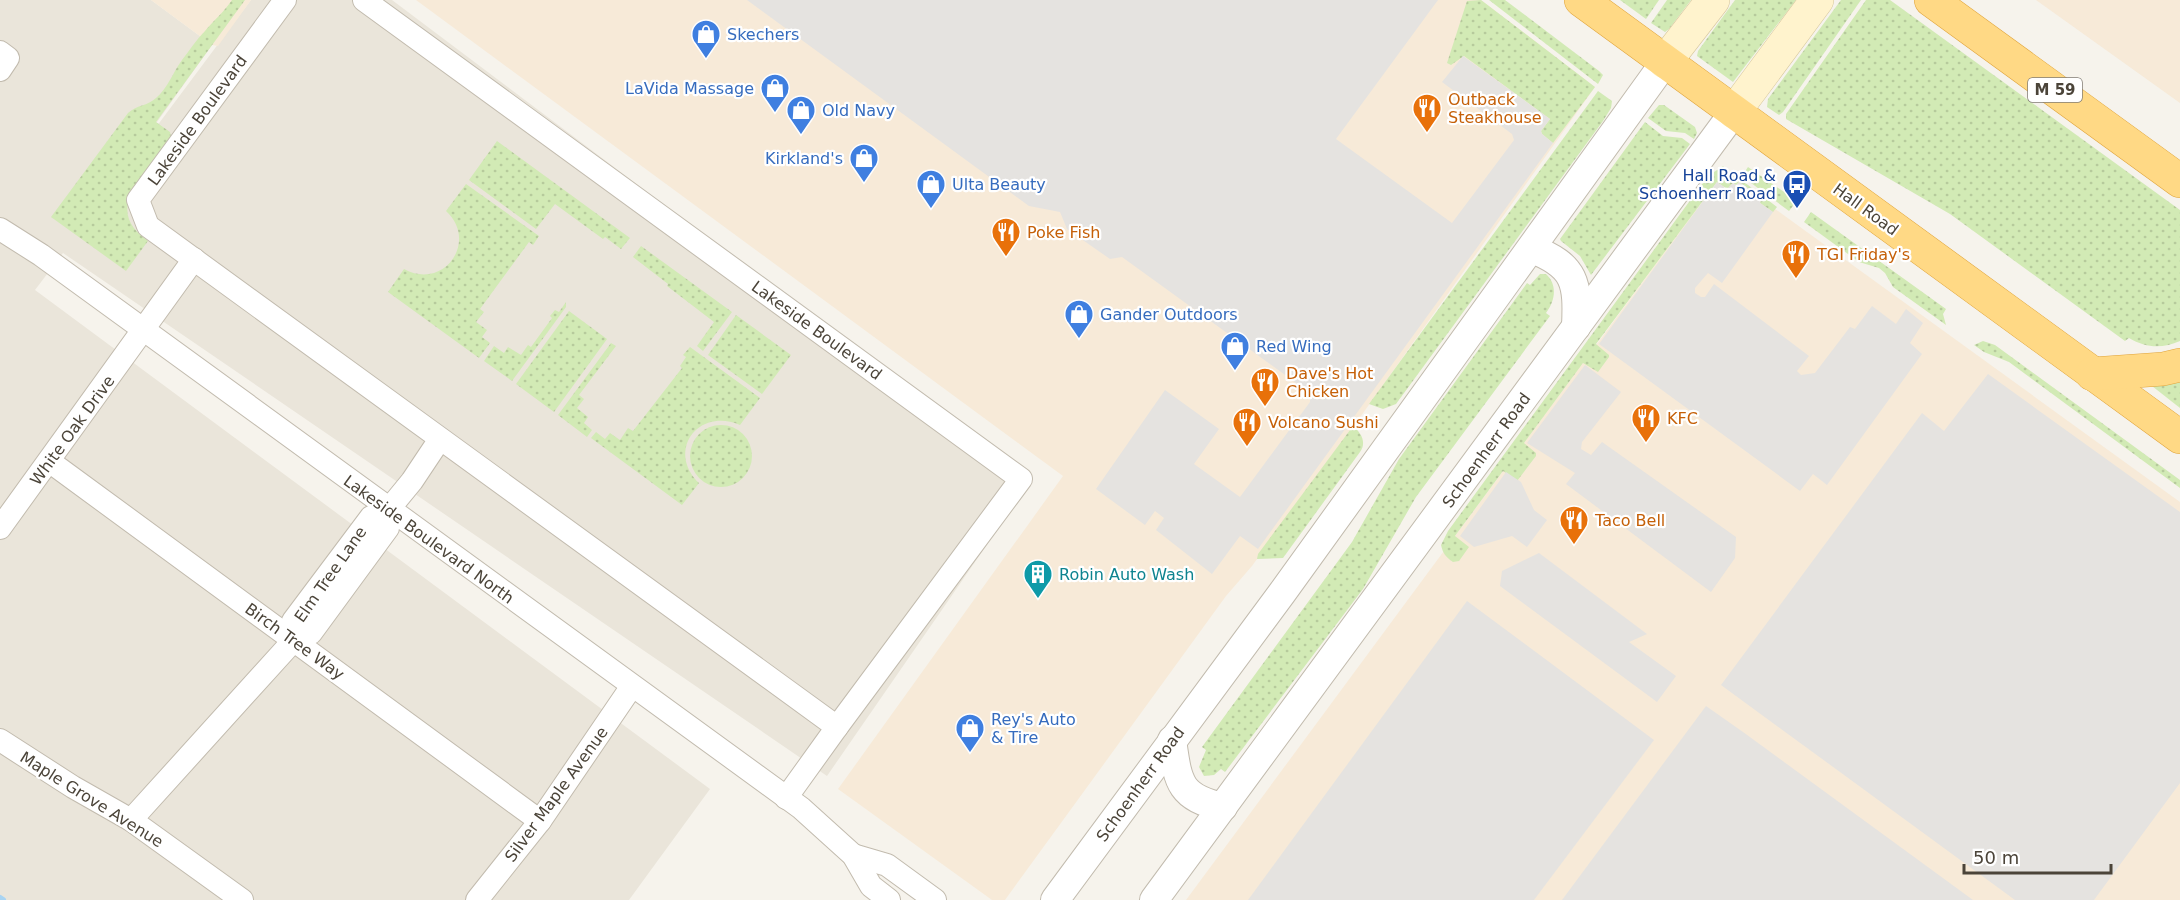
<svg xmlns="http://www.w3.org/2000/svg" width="2180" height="900" viewBox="0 0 2180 900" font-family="'DejaVu Sans',sans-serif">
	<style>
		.residential { fill: #eae5da }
		.commercial { fill: #f7ead8 }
		.grass { fill: url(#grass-dots) }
		.parking { fill: #e5e3e0 }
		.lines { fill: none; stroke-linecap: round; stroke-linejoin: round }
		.stream { stroke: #a9d4f2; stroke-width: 6 }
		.minor-casing { stroke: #c2bbae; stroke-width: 24 }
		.tertiary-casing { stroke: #c2bbae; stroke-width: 30 }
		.secondary-casing { stroke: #d6c79b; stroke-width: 34 }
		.trunk-casing { stroke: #e0a43c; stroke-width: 34 }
		.minor { stroke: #fff; stroke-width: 22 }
		.tertiary { stroke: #fff; stroke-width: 28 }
		.secondary { stroke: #fff3cd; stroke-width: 33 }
		.trunk { stroke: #ffd985; stroke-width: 33 }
		.labels { text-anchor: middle; stroke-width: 4.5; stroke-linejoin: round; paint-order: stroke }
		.shield { fill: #fff; stroke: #817c74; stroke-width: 1.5 }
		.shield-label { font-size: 15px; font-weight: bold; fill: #4b4439 }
		.shop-label { font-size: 16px; fill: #366cbe; stroke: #fff; text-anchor: start }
		.food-label { font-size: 16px; fill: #c56008; stroke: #fff; text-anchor: start }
		.street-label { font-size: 16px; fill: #4b4439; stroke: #fff }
		.transit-label { font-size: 16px; fill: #164399; stroke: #fff; text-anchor: end }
		.culture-label { font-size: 16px; fill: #0d838f; stroke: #fff; text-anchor: start }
	</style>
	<defs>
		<pattern id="grass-dots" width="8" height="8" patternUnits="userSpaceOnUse" patternTransform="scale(1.5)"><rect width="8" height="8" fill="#d2eab5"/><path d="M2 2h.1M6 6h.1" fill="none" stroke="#b6ca9c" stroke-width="1.8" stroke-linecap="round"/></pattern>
	</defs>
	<rect width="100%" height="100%" fill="#f6f3ec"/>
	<polygon class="residential" points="0,0 151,0 212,45 92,213 251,0 392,0 1031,481 827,776 63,253 35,290 710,789 629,900 0,900"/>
	<g class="commercial">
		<polygon points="151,0 251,0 218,46 212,45"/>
		<polygon points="416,0 1481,0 1595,87 1361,416 1252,566 1226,596 1005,900 992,900 838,789 1063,476"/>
		<polygon points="2036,0 2180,0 2180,104 2180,103"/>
		<polygon points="1724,172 2180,502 2180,900 1186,900"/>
	</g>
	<g class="grass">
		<path d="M232 0H245L156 122 170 132 171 137 129 200C123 218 134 231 148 241L126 271 51 217 128 113C136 105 148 106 156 98 168 88 173 72 182 60 189 51 196 40 205 31 214 20 224 12 232 0Z"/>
		<polygon points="1481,0 1595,87 1553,143 1542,134 1541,131 1550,119 1464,56 1451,65 1447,63 1467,1"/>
		<polygon points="1489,0 1505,0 1599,71 1603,75 1598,84"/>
		<polygon points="1620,0 1659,0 1646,19"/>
		<polygon points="1667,0 1691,0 1669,29 1665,32 1651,23"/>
		<polygon points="1735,0 1796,0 1733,82 1697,56 1698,51"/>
		<polygon points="1841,0 1861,0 1783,112 1779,115 1767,107 1768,99"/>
		<path d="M1866 0H1890L2180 210V341C2162 349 2146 348 2129 338L2125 341 1950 214 1786 119V114Z"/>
		<polygon points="1598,91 1612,101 1611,108 1603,121 1396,404 1383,409 1369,404"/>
		<polygon points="1659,105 1664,105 1695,127 1697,133 1694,139 1685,133 1666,131 1648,118"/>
		<polygon points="1645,122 1663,136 1682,138 1690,144 1591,275 1580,256 1561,241 1560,239"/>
		<polygon points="497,141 630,238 621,249 605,237 603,239 555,204 536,229 469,180"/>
		<path d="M1723 166 1777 207 1773 212 1760 203 1761 198 1739 182 1736 185 1733 183 1727 189 1717 182 1596 344 1609 355V357L1598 372 1583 363 1524 443 1536 453V456L1517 481 1503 471 1455 536 1469 547 1459 561 1453 562C1446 557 1443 554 1441 545L1448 531 1708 176Z"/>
		<polygon points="1748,167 1797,201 1789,211 1751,183 1744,173"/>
		<path d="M466 184 539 236 533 245 529 242 480 309 484 312 476 322 487 330 482 337 490 343 479 358 388 292 404 269C444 291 479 241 446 211Z"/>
		<polygon points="1811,212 1946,309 1943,314 1946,325 1893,287 1885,273 1879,268 1859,262 1804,222"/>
		<polygon points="641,246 732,312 703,351 697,346 714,322 667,286 668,284 633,257"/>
		<path d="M1540 274H1546C1558 285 1555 301 1546 313L1550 316 1416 497 1363 589 1225 772 1221 769 1214 775 1204 776 1199 767 1206 750 1202 747 1352 542 1399 459 1527 283 1530 285Z"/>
		<polygon points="566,302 566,307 512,381 484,361 494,346 504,353 508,347 521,355 528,345 531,347 552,318 550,316 555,310 559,312"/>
		<polygon points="569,311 607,339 554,412 516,384"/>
		<polygon points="736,315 791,355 762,394 708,355"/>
		<polygon points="1983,341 1995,345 2180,480 2180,488 2009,362 1984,352 1974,345"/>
		<polygon points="611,343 616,346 579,395 584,399 577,408 588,417 584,423 592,430 587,437 558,415"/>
		<path d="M690 347 760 398 740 425C698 407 666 451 699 483L682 505 591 438 596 432 605 439 610 433 620 440 628 428 633 431 682 368 680 366 686 357 683 355Z"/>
		<polygon points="2180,381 2180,408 2152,386"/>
		<circle cx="721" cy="456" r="31"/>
		<path d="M1353 426C1361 433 1367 442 1360 452L1283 558 1257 559 1258 554Z"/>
	</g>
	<g class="parking">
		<polygon points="747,0 1438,0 1336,139 1452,223 1514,140 1512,134 1442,82 1463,56 1550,119 1541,131 1542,134 1553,143 1258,549 1240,536 1212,574 1156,530 1164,518 1155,511 1145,525 1096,489 1165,390 1219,429 1194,464 1240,497 1310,402 1310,393 1122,257 1110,259 1067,229 1060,212 1029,206"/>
		<polygon points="1717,182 1727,189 1733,183 1736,185 1739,182 1761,197 1760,203 1773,212 1722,283 1708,273 1695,288 1695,293 1701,297 1705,297 1714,284 1809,356 1797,371 1801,375 1815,373 1850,327 1855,329 1872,306 1896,324 1906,309 1923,323 1910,343 1922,354 1827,485 1813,474 1800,491 1599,344"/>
		<polygon points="1585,365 1621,392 1582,442 1581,449 1591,455 1602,442 1736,537 1735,558 1711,592 1566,484 1575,473 1527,443"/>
		<polygon points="1988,374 2180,512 2180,783 2094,900 2015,900 1721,685 1922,413 1944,431"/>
		<polygon points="1506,472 1521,482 1534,510 1547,520 1527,547 1512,536 1474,547 1460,536"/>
		<polygon points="1539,553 1647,634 1629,642 1676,676 1657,702 1500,586 1502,571"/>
		<polygon points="1467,601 1654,740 1534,900 1248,900"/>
		<polygon points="1706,706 1743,732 1973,900 1562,900"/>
	</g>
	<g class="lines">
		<polyline class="stream" points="0,898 3,900"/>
		<g class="minor-casing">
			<g id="minor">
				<polyline points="285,0 138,200 148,226 837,727"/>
				<polyline points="364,0 1021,479 837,727 786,798"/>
				<polyline points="0,52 8,58 0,70"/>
				<polyline points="0,229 41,255 801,808 853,855 871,886 889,900"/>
				<polyline points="49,461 540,821"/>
				<polyline points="389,509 412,481 440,439"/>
				<polyline points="0,528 194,259"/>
				<polyline points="0,740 73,787 131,820 242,900"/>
				<polyline points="131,820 294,640 311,633 388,528 389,509 371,517 293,621 294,640"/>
				<polyline points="853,855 887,865 935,900"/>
				<polyline points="477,900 540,821 632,686"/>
			</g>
		</g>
		<g class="tertiary-casing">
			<g id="tertiary">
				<path d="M1532 249C1576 266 1578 283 1576 327"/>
				<path d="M1172 740C1178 781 1178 797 1223 807"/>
				<polyline points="1055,900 1282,593 1665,62"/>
				<polyline points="1154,900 1734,112"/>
			</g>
		</g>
		<g class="secondary-casing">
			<g id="secondary">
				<polyline points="1665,62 1713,0"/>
				<polyline points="1734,112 1817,0"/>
			</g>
		</g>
		<g class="trunk-casing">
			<g id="trunk">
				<polyline points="1581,0 2180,437"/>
				<polyline points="1931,0 2180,181"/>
				<polyline points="2092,374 2163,369 2180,365"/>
			</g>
		</g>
		<use href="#minor" class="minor"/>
		<use href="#tertiary" class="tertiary"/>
		<use href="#secondary" class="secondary"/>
		<use href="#trunk" class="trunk"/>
	</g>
	<defs>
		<g id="shop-pin" transform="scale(1.5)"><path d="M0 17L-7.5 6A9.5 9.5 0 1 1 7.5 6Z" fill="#3f7fe0" stroke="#fff"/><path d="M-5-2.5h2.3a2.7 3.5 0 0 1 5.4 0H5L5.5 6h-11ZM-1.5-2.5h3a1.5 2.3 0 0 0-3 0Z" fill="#fff"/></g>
		<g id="restaurant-pin" transform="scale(1.5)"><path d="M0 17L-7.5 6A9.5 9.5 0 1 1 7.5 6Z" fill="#e8710a" stroke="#fff"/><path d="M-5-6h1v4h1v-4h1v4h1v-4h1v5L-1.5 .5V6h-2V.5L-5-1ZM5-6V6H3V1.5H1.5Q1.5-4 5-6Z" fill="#fff"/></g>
		<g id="bus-pin" transform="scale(1.5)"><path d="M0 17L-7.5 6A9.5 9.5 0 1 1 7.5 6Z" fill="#1a4fb4" stroke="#fff"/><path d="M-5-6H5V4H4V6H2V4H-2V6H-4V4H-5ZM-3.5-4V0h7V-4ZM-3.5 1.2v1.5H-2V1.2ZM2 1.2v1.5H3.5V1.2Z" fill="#fff"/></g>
		<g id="building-pin" transform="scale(1.5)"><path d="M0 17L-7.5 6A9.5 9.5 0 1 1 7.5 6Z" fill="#0f9aa8" stroke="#fff"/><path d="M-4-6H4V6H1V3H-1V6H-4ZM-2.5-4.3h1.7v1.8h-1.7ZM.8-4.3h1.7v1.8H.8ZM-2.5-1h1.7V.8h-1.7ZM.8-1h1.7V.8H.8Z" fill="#fff"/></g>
	</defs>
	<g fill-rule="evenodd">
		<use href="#shop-pin" x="706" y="34"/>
		<use href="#shop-pin" x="775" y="88"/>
		<use href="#restaurant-pin" x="1427" y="108"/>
		<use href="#shop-pin" x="801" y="110"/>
		<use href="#shop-pin" x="864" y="158"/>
		<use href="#shop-pin" x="931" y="184"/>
		<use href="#bus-pin" x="1797" y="184"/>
		<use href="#restaurant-pin" x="1006" y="232"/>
		<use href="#restaurant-pin" x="1796" y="254"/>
		<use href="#shop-pin" x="1079" y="314"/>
		<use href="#shop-pin" x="1235" y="346"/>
		<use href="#restaurant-pin" x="1265" y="382"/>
		<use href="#restaurant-pin" x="1646" y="418"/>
		<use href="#restaurant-pin" x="1247" y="422"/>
		<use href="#restaurant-pin" x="1574" y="520"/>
		<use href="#building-pin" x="1038" y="574"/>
		<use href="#shop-pin" x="970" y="728"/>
	</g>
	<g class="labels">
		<rect class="shield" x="2028" y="78" width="54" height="24" rx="4.5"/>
		<g class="shield-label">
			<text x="2055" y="95">M 59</text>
		</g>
		<g class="shop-label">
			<text x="727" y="40">Skechers</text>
			<text x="754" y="94" text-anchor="end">LaVida Massage</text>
			<text x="822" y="116">Old Navy</text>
			<text x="843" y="164" text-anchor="end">Kirkland's</text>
			<text x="952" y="190">Ulta Beauty</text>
			<text x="1100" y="320">Gander Outdoors</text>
			<text x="1256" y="352">Red Wing</text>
			<text x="991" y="725">Rey's Auto<tspan x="991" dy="18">&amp; Tire</tspan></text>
		</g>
		<g class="food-label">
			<text x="1448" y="105">Outback<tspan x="1448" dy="18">Steakhouse</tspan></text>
			<text x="1027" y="238">Poke Fish</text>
			<text x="1817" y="260">TGI Friday's</text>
			<text x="1286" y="379">Dave's Hot<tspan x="1286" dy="18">Chicken</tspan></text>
			<text x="1667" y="424">KFC</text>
			<text x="1268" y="428">Volcano Sushi</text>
			<text x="1595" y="526">Taco Bell</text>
		</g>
		<g class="street-label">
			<text transform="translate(197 120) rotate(-54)" y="6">Lakeside Boulevard</text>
			<text transform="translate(1866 209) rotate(36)" y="6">Hall Road</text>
			<text transform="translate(817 330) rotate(36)" y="6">Lakeside Boulevard</text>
			<text transform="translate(72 430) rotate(-54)" y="6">White Oak Drive</text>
			<text transform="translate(1486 450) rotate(-54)" y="6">Schoenherr Road</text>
			<text transform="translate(429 539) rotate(36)" y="6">Lakeside Boulevard North</text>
			<text transform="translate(330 574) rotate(-55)" y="6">Elm Tree Lane</text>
			<text transform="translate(295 641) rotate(36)" y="6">Birch Tree Way</text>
			<text transform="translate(1140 784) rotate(-54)" y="6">Schoenherr Road</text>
			<text transform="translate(556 794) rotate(-54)" y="6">Silver Maple Avenue</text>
			<text transform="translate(92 799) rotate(32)" y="6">Maple Grove Avenue</text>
		</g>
		<g class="transit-label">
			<text x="1776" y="181">Hall Road &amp;<tspan x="1776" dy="18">Schoenherr Road</tspan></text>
		</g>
		<g class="culture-label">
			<text x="1059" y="580">Robin Auto Wash</text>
		</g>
	</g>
	<path d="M1964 864v9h147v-9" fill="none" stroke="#4b4439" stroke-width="3"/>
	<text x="1973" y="864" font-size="18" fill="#4b4439" stroke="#ffffff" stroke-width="4.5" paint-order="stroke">50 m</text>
</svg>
